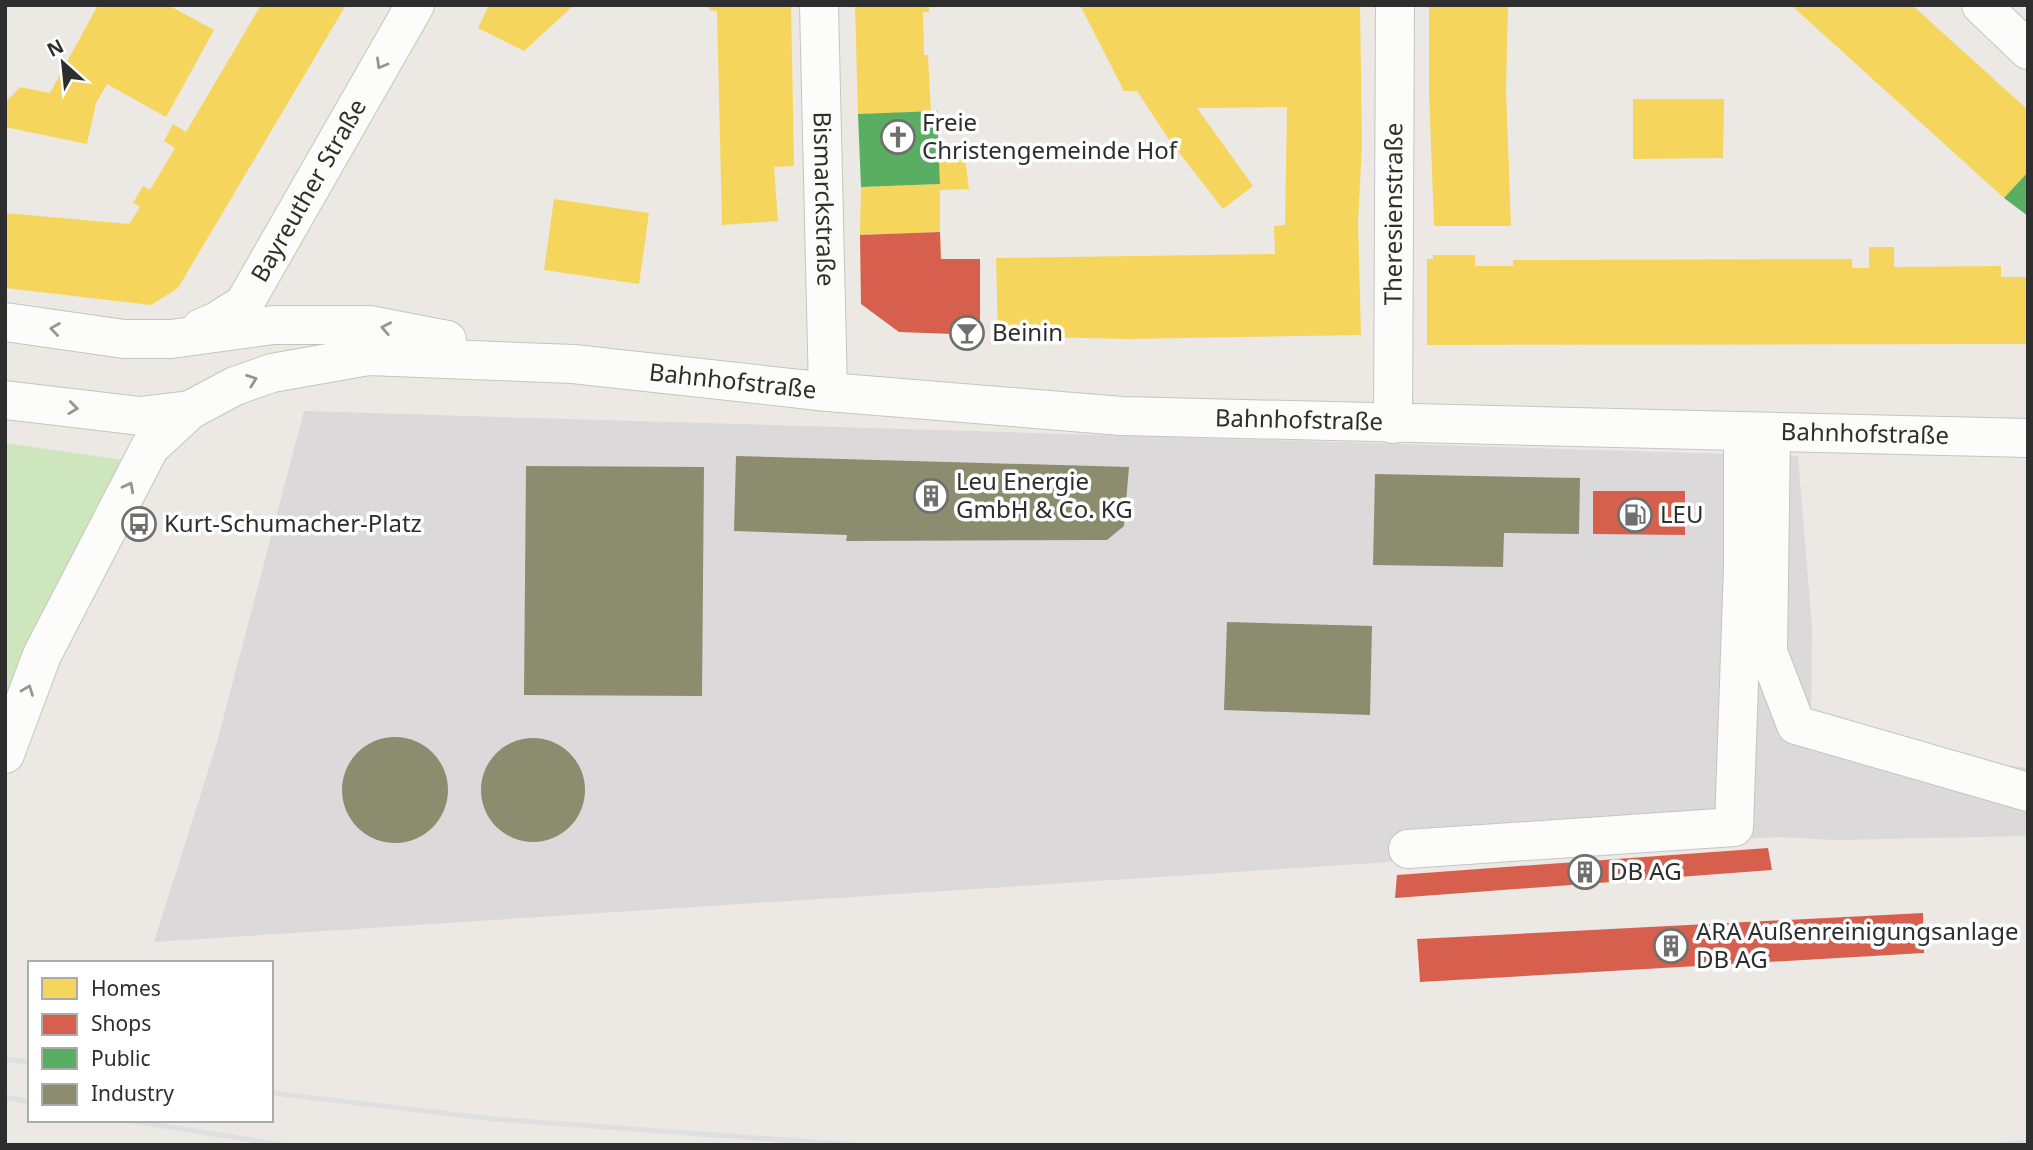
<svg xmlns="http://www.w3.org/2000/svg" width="2033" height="1150" viewBox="0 0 2033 1150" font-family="'Noto Sans',sans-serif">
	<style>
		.industrial { fill: #dcd9db }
		.green { fill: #cee6be }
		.homes { fill: #f6d55c }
		.shops { fill: #d6604d }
		.public { fill: #5aae61 }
		.industry { fill: #8c8c6e }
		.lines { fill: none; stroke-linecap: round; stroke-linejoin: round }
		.minor-casing { stroke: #c5c4c5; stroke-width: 40 }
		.minor { stroke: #fcfcfb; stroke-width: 38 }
		.rail { stroke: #dfdfe1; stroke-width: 5 }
		.oneway { stroke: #959594 }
		.labels { text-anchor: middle; stroke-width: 7; stroke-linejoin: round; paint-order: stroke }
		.poi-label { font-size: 24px; fill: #2e2e2e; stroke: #fff; text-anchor: start }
		.street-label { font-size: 24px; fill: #2e2e2e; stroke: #fff }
	</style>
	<rect width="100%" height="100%" fill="#ece8e4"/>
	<polygon class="industrial" points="304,411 1798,456 1812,628 1811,729 1882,749 2028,768 2028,836 1835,840 1778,837 154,942 216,746"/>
	<polygon class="green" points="5,443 130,461 5,705"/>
	<g class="homes">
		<polygon points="98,5 168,5 214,30 166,117 107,84 96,103 87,144 5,127 5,103 20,87 50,93"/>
		<polygon points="261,5 346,5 178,288 151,305 5,288 5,213 129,224 140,207 133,203 143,186 150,190 175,148 164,141 173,124 186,132"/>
		<polygon points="489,5 574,5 524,51 478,28"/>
		<polygon points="709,5 791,5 794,166 774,167 778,221 722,225 717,11 709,10"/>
		<polygon points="855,5 929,5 929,12 923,12 924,55 928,55 931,112 858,114"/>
		<polygon points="1080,5 1360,5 1362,145 1358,223 1361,335 1128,339 998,336 996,258 1275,254 1274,226 1285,225 1287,107 1197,108 1253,186 1223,209 1170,141 1137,91 1124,91"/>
		<polygon points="1429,5 1508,5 1506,90 1511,226 1434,226 1429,91"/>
		<polygon points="1791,5 1912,5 2028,110 2028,172 2004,198"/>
		<polygon points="1633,99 1724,99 1723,158 1633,159"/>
		<polygon points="965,158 969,189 940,190 940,232 860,235 861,187 940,184 939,161"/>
		<polygon points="554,199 649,213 639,284 544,270"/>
		<polygon points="1869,247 1894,247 1894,267 2001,266 2001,277 2028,277 2028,344 1427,345 1427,259 1433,259 1433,255 1475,255 1475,266 1513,266 1513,260 1852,259 1852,268 1869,268"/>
	</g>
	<g class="shops">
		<polygon points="940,232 941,259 980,259 980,335 899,332 861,304 860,235"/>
		<polygon points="1593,491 1685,491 1685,535 1593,534"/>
		<polygon points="1768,848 1772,870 1395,898 1397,875"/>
		<polygon points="1923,913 1924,953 1420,982 1417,939"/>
	</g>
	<g class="public">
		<polygon points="937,111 940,184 861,187 858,114"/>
		<polygon points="2028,172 2028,216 2004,198"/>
	</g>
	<g class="industry">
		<polygon points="736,456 1129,467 1124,526 1107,540 846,541 847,535 734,531"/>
		<polygon points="526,466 704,467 702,696 524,695"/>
		<polygon points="1375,474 1580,478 1579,534 1504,533 1503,567 1373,565"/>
		<polygon points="1227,622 1372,626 1370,715 1224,710"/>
		<circle cx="395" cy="790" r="53"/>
		<circle cx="533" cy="790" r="52"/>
	</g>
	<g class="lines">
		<g class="minor-casing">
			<g id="minor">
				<path id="s1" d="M819 5 828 392"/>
				<polyline points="1981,5 2028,50"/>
				<polyline points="5,322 124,339 171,339 273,325 369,325 447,340"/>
				<path id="s2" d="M201 328 217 321 244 304 415 5"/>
				<polyline points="5,400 140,416 190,410"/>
				<path id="s3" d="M1393 424 1395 5"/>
				<polyline points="1771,433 1768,652 1796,725 2028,792"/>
				<path id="s4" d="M5 754 42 655 150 447 190 410 235 386 272 373 368 356 573 364 828 392 1122 416 2028 438"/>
				<polyline points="1408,849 1734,827 1743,568 1743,432"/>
			</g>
		</g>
		<use href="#minor" class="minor"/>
		<g class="rail">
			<polyline points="5,1059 30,1062"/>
			<polyline points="271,1093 494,1119 856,1145"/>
			<polyline points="5,1097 30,1102"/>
			<polyline points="126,1120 283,1145"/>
			<polyline points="1999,1145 2028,1142"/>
		</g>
	</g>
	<defs><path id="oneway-chevron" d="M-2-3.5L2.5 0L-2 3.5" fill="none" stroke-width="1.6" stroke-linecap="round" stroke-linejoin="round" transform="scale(1.75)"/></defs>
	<g class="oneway">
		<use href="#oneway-chevron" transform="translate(381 64) rotate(120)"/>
		<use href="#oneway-chevron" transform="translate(386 328) rotate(-169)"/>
		<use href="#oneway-chevron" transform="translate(55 329) rotate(-172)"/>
		<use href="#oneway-chevron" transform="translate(252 380) rotate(-20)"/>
		<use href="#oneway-chevron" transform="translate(73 408) rotate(7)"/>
		<use href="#oneway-chevron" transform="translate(129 487) rotate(-62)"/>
		<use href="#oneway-chevron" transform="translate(28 690) rotate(-69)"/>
	</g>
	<defs>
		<g id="church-ring" transform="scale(1.75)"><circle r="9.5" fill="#fff" stroke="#706f6e" stroke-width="1.5"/><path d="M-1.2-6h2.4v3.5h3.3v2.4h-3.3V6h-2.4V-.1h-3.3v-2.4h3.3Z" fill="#706f6e"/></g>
		<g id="bar-ring" transform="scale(1.75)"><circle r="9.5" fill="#fff" stroke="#706f6e" stroke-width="1.5"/><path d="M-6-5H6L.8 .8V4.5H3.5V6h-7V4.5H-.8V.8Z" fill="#706f6e"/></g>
		<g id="building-ring" transform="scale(1.75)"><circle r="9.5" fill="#fff" stroke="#706f6e" stroke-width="1.5"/><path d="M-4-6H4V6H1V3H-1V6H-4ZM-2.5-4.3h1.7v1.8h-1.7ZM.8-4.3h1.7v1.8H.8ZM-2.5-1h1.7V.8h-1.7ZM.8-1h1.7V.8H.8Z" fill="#706f6e"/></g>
		<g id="fuel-ring" transform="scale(1.75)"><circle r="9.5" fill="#fff" stroke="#706f6e" stroke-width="1.5"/><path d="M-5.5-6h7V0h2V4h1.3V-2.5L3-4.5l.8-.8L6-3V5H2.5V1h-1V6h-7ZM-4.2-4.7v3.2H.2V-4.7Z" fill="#706f6e"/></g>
		<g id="bus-ring" transform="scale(1.75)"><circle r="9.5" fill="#fff" stroke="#706f6e" stroke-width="1.5"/><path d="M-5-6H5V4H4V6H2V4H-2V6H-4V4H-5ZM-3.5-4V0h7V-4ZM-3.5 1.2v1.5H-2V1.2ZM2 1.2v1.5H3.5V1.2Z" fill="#706f6e"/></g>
	</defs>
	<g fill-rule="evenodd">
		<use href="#church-ring" x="898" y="137"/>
		<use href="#bar-ring" x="967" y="333"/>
		<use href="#building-ring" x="931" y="496"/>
		<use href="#fuel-ring" x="1635" y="515"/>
		<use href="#bus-ring" x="139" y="524"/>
		<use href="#building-ring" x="1585" y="872"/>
		<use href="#building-ring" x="1671" y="946"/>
	</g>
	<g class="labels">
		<g class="poi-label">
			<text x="922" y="131">Freie<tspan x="922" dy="28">Christengemeinde Hof</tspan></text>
			<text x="992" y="341">Beinin</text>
			<text x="956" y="490">Leu Energie<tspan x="956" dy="28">GmbH &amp; Co. KG</tspan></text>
			<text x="1660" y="523">LEU</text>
			<text x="164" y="532">Kurt-Schumacher-Platz</text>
			<text x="1610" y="880">DB AG</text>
			<text x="1696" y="940">ARA Außenreinigungsanlage<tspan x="1696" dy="28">DB AG</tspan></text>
		</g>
		<g class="street-label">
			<text dy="8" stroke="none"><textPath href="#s2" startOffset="180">Bayreuther Straße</textPath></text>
			<text dy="8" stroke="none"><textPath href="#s1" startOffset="194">Bismarckstraße</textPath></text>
			<text dy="8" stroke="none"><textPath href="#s3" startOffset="210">Theresienstraße</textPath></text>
			<text dy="8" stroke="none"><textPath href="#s4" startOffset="948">Bahnhofstraße</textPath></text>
			<text dy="8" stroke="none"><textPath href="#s4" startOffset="1516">Bahnhofstraße</textPath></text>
			<text dy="8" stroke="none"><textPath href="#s4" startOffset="2082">Bahnhofstraße</textPath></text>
		</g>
	</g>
	<rect width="2033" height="1150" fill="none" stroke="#2e2e2e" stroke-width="14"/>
	<rect x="28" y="961" width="245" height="161" fill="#ffffff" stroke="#ababab" stroke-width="2"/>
	<rect x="42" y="978" width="35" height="21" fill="#f6d55c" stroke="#ababab" stroke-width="2"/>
	<text x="91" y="996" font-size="21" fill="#2e2e2e">Homes</text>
	<rect x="42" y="1014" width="35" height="21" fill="#d6604d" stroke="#ababab" stroke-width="2"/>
	<text x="91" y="1031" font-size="21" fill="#2e2e2e">Shops</text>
	<rect x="42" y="1048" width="35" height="21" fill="#5aae61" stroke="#ababab" stroke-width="2"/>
	<text x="91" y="1066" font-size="21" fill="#2e2e2e">Public</text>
	<rect x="42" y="1084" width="35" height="21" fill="#8c8c6e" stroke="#ababab" stroke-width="2"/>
	<text x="91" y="1101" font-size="21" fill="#2e2e2e">Industry</text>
	<g transform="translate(63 63) rotate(333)" stroke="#ffffff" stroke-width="5" paint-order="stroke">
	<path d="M0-5L12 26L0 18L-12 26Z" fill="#2e2e2e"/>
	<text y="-10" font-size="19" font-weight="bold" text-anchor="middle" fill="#2e2e2e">N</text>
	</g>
</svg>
